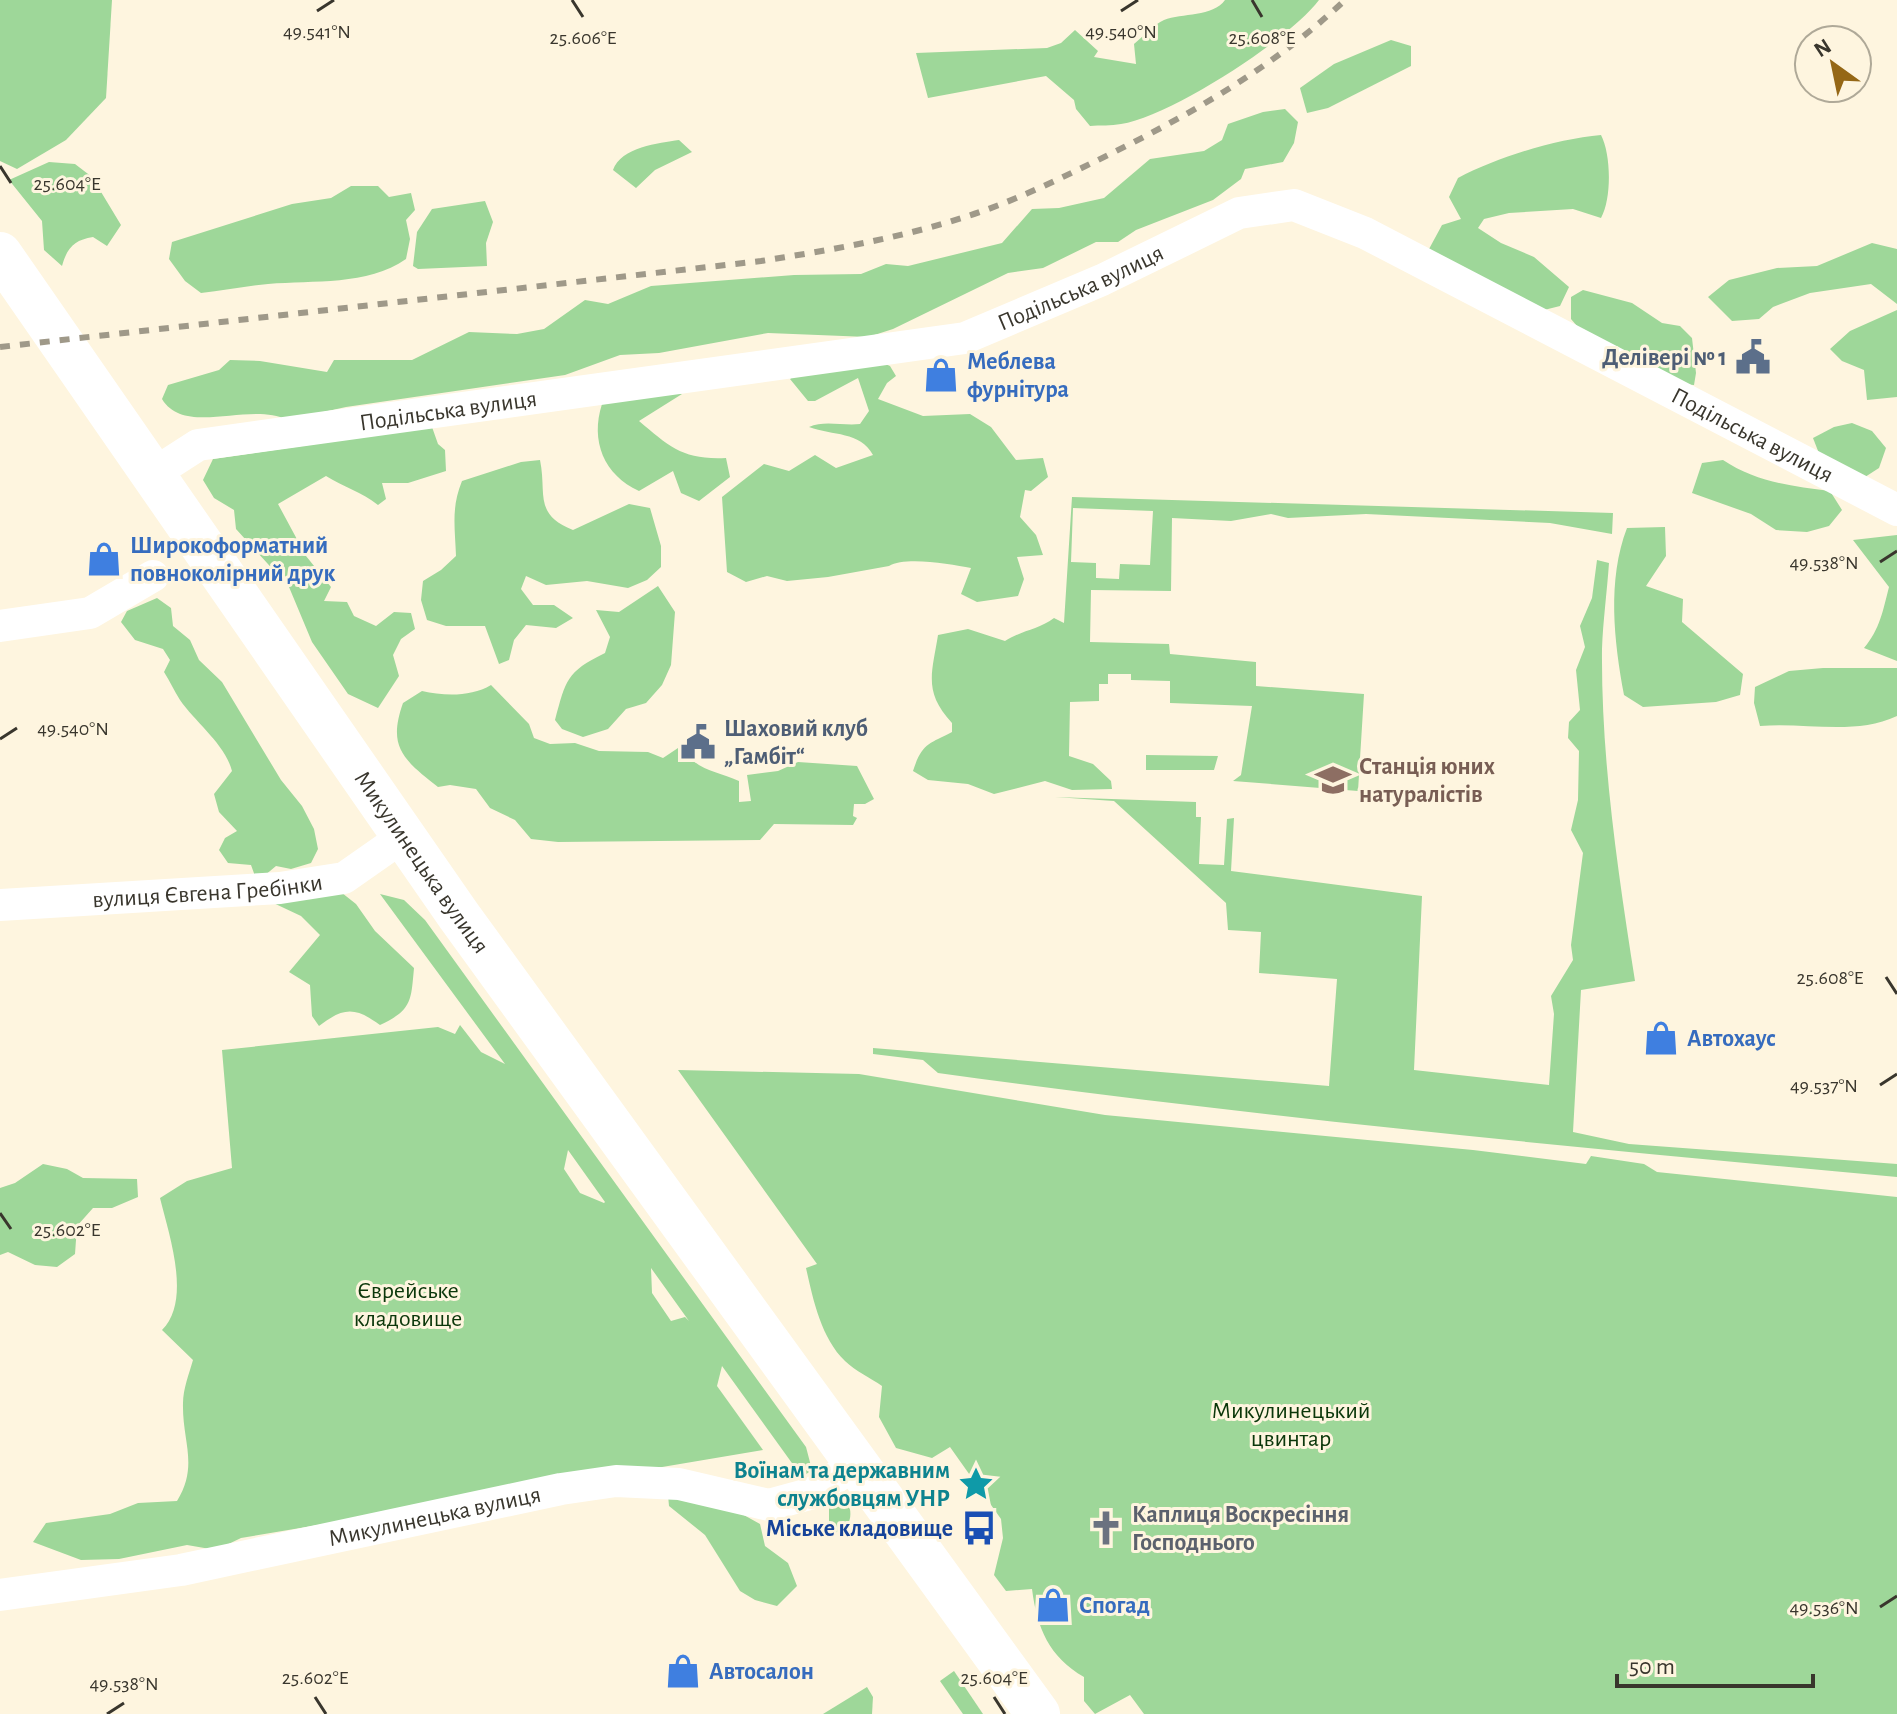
<svg xmlns="http://www.w3.org/2000/svg" width="1897" height="1714" viewBox="0 0 1897 1714" font-family="'Alegreya Sans',sans-serif">
	<style>
		.green { fill: #9ed799; fill-rule: evenodd }
		.lines { fill: none; stroke-linecap: round; stroke-linejoin: round }
		.street { stroke: #fff; stroke-width: 32 }
		.secondary { stroke: #fff; stroke-width: 44 }
		.rail { stroke: #9f9989; stroke-width: 6; stroke-dasharray: 10 10; stroke-linecap: butt }
		.ticks { fill: none; stroke: #39362d; stroke-width: 3 }
		.labels { text-anchor: middle; stroke-width: 6; stroke-linejoin: round; paint-order: stroke }
		.street-label { font-size: 24px; fill: #39362d; stroke: #fef5df }
		.service-label { font-size: 24px; font-weight: bold; fill: #4e5e75; stroke: #fef5df; text-anchor: end }
		.shop-label { font-size: 24px; font-weight: bold; fill: #366cbe; stroke: #fef5df; text-anchor: start }
		.education-label { font-size: 24px; font-weight: bold; fill: #785e54; stroke: #fef5df; text-anchor: start }
		.park-label { font-size: 24px; fill: #0b370a; stroke: #fef5df }
		.culture-label { font-size: 24px; font-weight: bold; fill: #0d838f; stroke: #fef5df; text-anchor: end }
		.worship-label { font-size: 24px; font-weight: bold; fill: #5b616d; stroke: #fef5df; text-anchor: start }
		.transit-label { font-size: 24px; font-weight: bold; fill: #164399; stroke: #fef5df; text-anchor: end }
		.ticks-label { font-size: 20px; text-anchor: middle; fill: #39362d; stroke: #fef5df; stroke-width: 6; stroke-linejoin: round; paint-order: stroke }
	</style>
	<rect width="100%" height="100%" fill="#fef5df"/>
	<g class="green">
		<polygon points="0,0 112,0 106,98 66,140 17,169 0,161"/>
		<path d="M1225 0H1319C1290 39 1171 116 1121 124 1111 126 1100 125 1090 126L1076 109 1074 100 1046 76 928 98 916 53 1047 48 1061 43 1075 30 1098 51 1094 57 1136 64 1134 44C1143 37 1154 24 1164 20 1182 13 1213 17 1225 0Z"/>
		<polygon points="1391,40 1411,46 1411,66 1328,108 1307,113 1300,88 1334,64"/>
		<path d="M1285 109 1298 122 1294 143 1283 162 1245 169 1241 179 1213 200 1136 230 1118 242H1096L1043 268 1008 273 893 329 868 337 768 333 659 353 620 355 565 375 346 407 287 420C250 401 185 437 162 399L168 385 219 370 230 360 260 361 327 372 334 360H412L469 332 517 334 544 329 585 300 608 304 651 286 794 275 861 274 886 264 908 266 1002 243 1032 209 1059 208 1104 198 1150 159 1204 151 1222 140 1228 124 1263 112Z"/>
		<path d="M1601 135C1611 154 1612 198 1601 218L1573 209 1509 213 1484 219 1478 228 1501 243 1534 257 1569 287 1560 306 1540 311 1429 249 1442 225 1461 219 1449 197 1458 178C1498 157 1556 139 1601 135Z"/>
		<path d="M679 140 692 152 655 170 636 188 613 170C621 147 659 143 679 140Z"/>
		<path d="M49 162 75 164 92 177 121 225 107 246 93 237C74 240 67 248 62 266L44 250 42 221 9 180Z"/>
		<path d="M351 186H378L389 197 411 193 415 210 406 220 410 239 406 259C367 286 314 280 268 284 246 286 223 291 201 293L185 281 169 259 172 242 292 204 331 198Z"/>
		<polygon points="485,201 493,222 486,243 487,266 418,269 413,266 417,232 432,209"/>
		<polygon points="1872,243 1897,249 1897,304 1871,284 1810,293 1773,307 1759,319 1732,321 1708,297 1729,280 1777,268 1817,266"/>
		<path d="M1583 290 1632 303 1662 323 1680 326 1692 338 1696 373 1694 385C1675 384 1655 376 1644 359L1583 333 1571 319V297Z"/>
		<polygon points="1897,310 1897,397 1867,400 1864,370 1842,361 1830,349 1850,331"/>
		<path d="M876 360 890 366 896 376 887 383 878 399 923 416 970 414 991 427 1016 460 1043 458 1048 477 1031 491 1025 490 1020 517 1036 535 1043 555 1017 557 1024 579 1018 596 977 602 961 594 971 568C951 564 905 556 889 566L828 577 787 581 767 576 746 582 727 572 722 497 764 464 789 471 815 455 836 468 873 455C860 431 833 436 809 427 824 420 843 426 860 424L869 411 858 378 815 401H808L790 379 804 367Z"/>
		<path d="M662 390 682 394 639 421C670 447 683 460 726 458L730 477 699 501 681 493 673 471 639 491C604 475 590 441 602 404Z"/>
		<polygon points="1852,423 1872,431 1886,448 1879,468 1865,477 1820,456 1813,438 1834,427"/>
		<path d="M432 427 438 444 445 450 446 471 408 483H382L386 499 378 505C362 492 343 487 326 476L278 504 306 556 331 587 324 601 347 602 354 616 376 626 394 612 411 613 415 629 401 639 393 655 399 676 378 708 348 694 312 642 289 587 236 529 234 510 214 498 203 480 213 459Z"/>
		<path d="M540 460C547 494 533 514 573 530L629 504 650 508 661 546V567L647 580 628 588 587 581 546 585 526 576 521 589 533 605H554L573 618 556 628 526 625 514 640 509 660 499 664 485 626H446L427 620 421 600 423 581 441 570 456 556C455 527 451 508 462 481L521 462Z"/>
		<path d="M1723 460C1756 482 1791 486 1830 491L1842 510 1829 526 1807 532 1776 530 1751 514 1692 493 1702 463Z"/>
		<path d="M1072 497 1613 513 1612 534 1550 523 1366 514 1288 518 1271 514 1231 521 1172 518 1171 591 1091 590 1090 642 1169 644 1170 654 1256 662V686L1364 694 1358 791 1233 781 1241 775 1252 706 1170 703V681L1131 680V674H1108V684H1099V701L1070 702 1069 756 1093 764 1111 781 1112 789 1072 790 1045 781 994 794 968 784 928 780 913 771C922 743 929 744 952 732V723C923 692 932 673 938 635L968 629 1005 641C1022 630 1038 630 1054 618L1064 623ZM1073 508 1153 511 1150 565 1120 564 1119 579 1096 578V563L1071 562Z"/>
		<path d="M1665 527 1666 556 1646 586 1683 599 1682 622 1743 674 1740 695 1716 702 1643 707 1624 695C1614 641 1607 580 1627 528Z"/>
		<path d="M1897 535V661L1864 648C1880 629 1883 610 1889 587L1853 540Z"/>
		<path d="M1597 560 1609 563C1607 592 1603 621 1602 649 1601 760 1618 872 1635 981L1581 990 1573 1132 1629 1144 1897 1164V1177C1577 1148 1256 1117 938 1073L923 1060 873 1054V1048L1329 1086 1337 979 1259 973 1261 932 1228 930 1226 903 1114 801 1055 797 1196 802V817H1201L1199 864 1224 865 1227 819 1234 818 1231 871 1422 896 1414 1070 1549 1085 1554 1014 1551 996 1573 960 1571 945 1583 853 1571 830 1578 800 1579 751 1568 738 1569 722 1580 710 1576 670 1585 647 1580 626 1592 598Z"/>
		<path d="M658 586 675 612 671 665 662 685 646 703 626 709 608 729 583 737 562 729 555 720C566 680 566 672 605 653L610 637 596 610 619 612Z"/>
		<path d="M157 598 171 608 173 626 190 640 199 660 222 682 281 780 302 806 314 829 318 849 311 863 291 869 276 866 264 876H255L251 865 228 863 219 850 225 838 237 831 219 812 214 794 232 771C225 744 196 723 180 700 174 691 170 681 164 672L170 660 163 649 135 640 121 622 127 611Z"/>
		<path d="M1823 668H1897V716C1854 736 1806 722 1760 726L1754 703 1755 687 1789 671Z"/>
		<path d="M491 685 529 724 534 738 550 744 575 743 599 751 648 752 663 758 681 746C694 770 716 771 739 781V802L751 801 747 775 778 771 798 762 857 766 874 799 865 804H854L853 816 857 818 853 825 774 824 760 840 558 842 531 839 515 820 490 808 476 789 450 785 438 787C404 760 387 748 403 703L422 691C444 696 471 697 491 685Z"/>
		<polygon points="1146,755 1218,756 1214,770 1146,770"/>
		<path d="M318 874 356 904 375 931 414 968C411 1001 412 1010 380 1025 355 1007 344 1007 319 1026L312 1016 310 985 289 972 320 935 301 916 267 900Z"/>
		<path d="M380 894 404 900 425 920 806 1447 812 1470 802 1477 722 1366 717 1386 763 1450 241 1538 216 1550 187 1545 119 1559 81 1560 33 1542 46 1523 110 1514 138 1503 177 1501C199 1465 182 1442 183 1403 183 1389 189 1374 193 1360L162 1330C192 1300 169 1235 160 1198L187 1181 232 1168 222 1050 438 1027 455 1034 460 1025 481 1052 505 1064ZM568 1150 605 1202 604 1203 580 1193 564 1169ZM651 1268 689 1321 685 1317 671 1321 652 1293Z"/>
		<path d="M678 1070 859 1074 1105 1115 1473 1150 1586 1164 1591 1156 1644 1164 1657 1172 1897 1197V1714H1144L1130 1695 1095 1714 1084 1701V1677C1049 1657 1037 1628 1032 1589L1006 1591 994 1575 1003 1538 1001 1519 950 1447 932 1458 896 1448 879 1417 882 1386C871 1378 855 1371 845 1361 821 1338 813 1299 806 1268L817 1264Z"/>
		<polygon points="43,1164 67,1169 83,1178 137,1179 138,1197 112,1208 93,1208 77,1226 75,1254 57,1267 35,1265 8,1252 0,1255 0,1188 15,1183"/>
		<polygon points="667,1484 733,1509 760,1524 765,1546 788,1563 797,1586 777,1606 755,1600 740,1591 705,1535 669,1506"/>
		<path d="M841 1491C853 1506 856 1526 835 1533L829 1526V1497Z"/>
		<polygon points="954,1671 983,1714 963,1714 940,1681"/>
		<polygon points="867,1687 873,1697 872,1714 823,1714"/>
	</g>
	<g class="lines">
		<g class="street">
			<path id="s1" d="M153 474 198 445 965 338 1102 280 1239 213 1294 205 1365 233 1897 510"/>
			<polyline points="0,626 90,613 153,576"/>
			<path id="s2" d="M0 905 280 888 344 878 404 836"/>
			<path id="s3" d="M0 1595 181 1570 561 1489 616 1481 679 1484 769 1505 813 1493 858 1462"/>
		</g>
		<path class="secondary" id="s4" d="M0 254 459 916 1038 1714"/>
		<path class="rail" d="M0 347 761 261C831 250 901 238 968 216 1012 202 1055 181 1096 161 1186 117 1272 69 1345 0"/>
	</g>
	<path class="ticks" d="M572 0 583 17M1252 0 1262 17M317 11 334 0M1121 11 1138 0M0 166 11 183M1880 562 1897 551M0 739 17 728M1886 977 1897 994M1880 1085 1897 1074M0 1213 11 1229M1880 1607 1897 1596M315 1697 326 1714M994 1697 1005 1714M107 1714 124 1703"/>
	<defs>
		<g id="civic-bare" transform="scale(2.76)"><path d="M-.6-6.5H3V-4.5H.6V-3L4-1V1h2V6H-6V1h2V-1L-.6-3ZM-1.2 2.5V6h2.4V2.5Z" fill="#5c6f8a" stroke="#fef5df" stroke-width="2.5" paint-order="stroke"/></g>
		<g id="shop-bare" transform="scale(2.76)"><path d="M-5-2.5h2.3a2.7 3.5 0 0 1 5.4 0H5L5.5 6h-11ZM-1.5-2.5h3a1.5 2.3 0 0 0-3 0Z" fill="#3f7fe0" stroke="#fef5df" stroke-width="2.5" paint-order="stroke"/></g>
		<g id="school-bare" transform="scale(2.76)"><path d="M0-5L7-2L0 1L-7-2ZM-4 1L0 2.5L4 1V4Q0 6-4 4Z" fill="#8d6e63" stroke="#fef5df" stroke-width="2.5" paint-order="stroke"/></g>
		<g id="sight-bare" transform="scale(2.76)"><path d="M0-6L1.8-2.2L6-1.7L2.9 1.2L3.7 5.4L0 3.3L-3.7 5.4L-2.9 1.2L-6-1.7L-1.8-2.2Z" fill="#0f9aa8" stroke="#fef5df" stroke-width="2.5" paint-order="stroke"/></g>
		<g id="bus-bare" transform="scale(2.76)"><path d="M-5-6H5V4H4V6H2V4H-2V6H-4V4H-5ZM-3.5-4V0h7V-4ZM-3.5 1.2v1.5H-2V1.2ZM2 1.2v1.5H3.5V1.2Z" fill="#1a4fb4" stroke="#fef5df" stroke-width="2.5" paint-order="stroke"/></g>
		<g id="church-bare" transform="scale(2.76)"><path d="M-1.2-6h2.4v3.5h3.3v2.4h-3.3V6h-2.4V-.1h-3.3v-2.4h3.3Z" fill="#6b7280" stroke="#fef5df" stroke-width="2.5" paint-order="stroke"/></g>
	</defs>
	<g fill-rule="evenodd">
		<use href="#civic-bare" x="1753" y="357"/>
		<use href="#shop-bare" x="941" y="375"/>
		<use href="#shop-bare" x="104" y="559"/>
		<use href="#civic-bare" x="698" y="742"/>
		<use href="#school-bare" x="1333" y="780"/>
		<use href="#shop-bare" x="1661" y="1038"/>
		<use href="#sight-bare" x="976" y="1484"/>
		<use href="#bus-bare" x="979" y="1528"/>
		<use href="#church-bare" x="1106" y="1528"/>
		<use href="#shop-bare" x="1053" y="1605"/>
		<use href="#shop-bare" x="683" y="1671"/>
	</g>
	<g class="labels">
		<g class="street-label">
			<text dy="8" stroke="none"><textPath href="#s1" startOffset="954">Подільська вулиця</textPath></text>
			<text dy="8" stroke="none"><textPath href="#s1" startOffset="306">Подільська вулиця</textPath></text>
			<text dy="8" stroke="none"><textPath href="#s1" startOffset="1698">Подільська вулиця</textPath></text>
			<text dy="8" stroke="none"><textPath href="#s4" startOffset="740">Микулинецька вулиця</textPath></text>
			<text dy="8" stroke="none"><textPath href="#s2" startOffset="208">вулиця Євгена Гребінки</textPath></text>
			<text dy="8" stroke="none"><textPath href="#s3" startOffset="442">Микулинецька вулиця</textPath></text>
		</g>
		<g class="service-label">
			<text x="1727" y="365">Делівері № 1</text>
			<text x="724" y="736" text-anchor="start">Шаховий клуб<tspan x="724" dy="28">„Гамбіт“</tspan></text>
		</g>
		<g class="shop-label">
			<text x="967" y="369">Меблева<tspan x="967" dy="28">фурнітура</tspan></text>
			<text x="130" y="553">Широкоформатний<tspan x="130" dy="28">повноколірний друк</tspan></text>
			<text x="1687" y="1046">Автохаус</text>
			<text x="1079" y="1613">Спогад</text>
			<text x="709" y="1679">Автосалон</text>
		</g>
		<g class="education-label">
			<text x="1359" y="774">Станція юних<tspan x="1359" dy="28">натуралістів</tspan></text>
		</g>
		<g class="park-label">
			<text x="408" y="1298">Єврейське<tspan x="408" dy="28">кладовище</tspan></text>
			<text x="1291" y="1418">Микулинецький<tspan x="1291" dy="28">цвинтар</tspan></text>
		</g>
		<g class="culture-label">
			<text x="950" y="1478">Воїнам та державним<tspan x="950" dy="28">службовцям УНР</tspan></text>
		</g>
		<g class="worship-label">
			<text x="1132" y="1522">Каплиця Воскресіння<tspan x="1132" dy="28">Господнього</tspan></text>
		</g>
		<g class="transit-label">
			<text x="953" y="1536">Міське кладовище</text>
		</g>
	</g>
	<g class="ticks-label">
		<text x="317" y="38">49.541°N</text>
		<text x="1121" y="38">49.540°N</text>
		<text x="583" y="44">25.606°E</text>
		<text x="1262" y="44">25.608°E</text>
		<text x="67" y="190">25.604°E</text>
		<text x="1824" y="569">49.538°N</text>
		<text x="73" y="735">49.540°N</text>
		<text x="1830" y="984">25.608°E</text>
		<text x="1824" y="1092">49.537°N</text>
		<text x="67" y="1236">25.602°E</text>
		<text x="1824" y="1614">49.536°N</text>
		<text x="315" y="1684">25.602°E</text>
		<text x="994" y="1684">25.604°E</text>
		<text x="124" y="1690">49.538°N</text>
	</g>
	<g transform="translate(1833 64) rotate(327)"><circle r="38" fill="#fef5df" stroke="#afa998" stroke-width="2"/>
	<path d="M0-6L14 30L0 20L-14 30Z" fill="#956715"/>
	<text y="-12" font-size="22" font-weight="bold" text-anchor="middle" fill="#39362d">N</text>
	</g>
	<path d="M1617 1674v12h196v-12" fill="none" stroke="#39362d" stroke-width="4"/>
	<text x="1629" y="1674" font-size="24" fill="#39362d" stroke="#fef5df" stroke-width="6" paint-order="stroke">50 m</text>
</svg>
